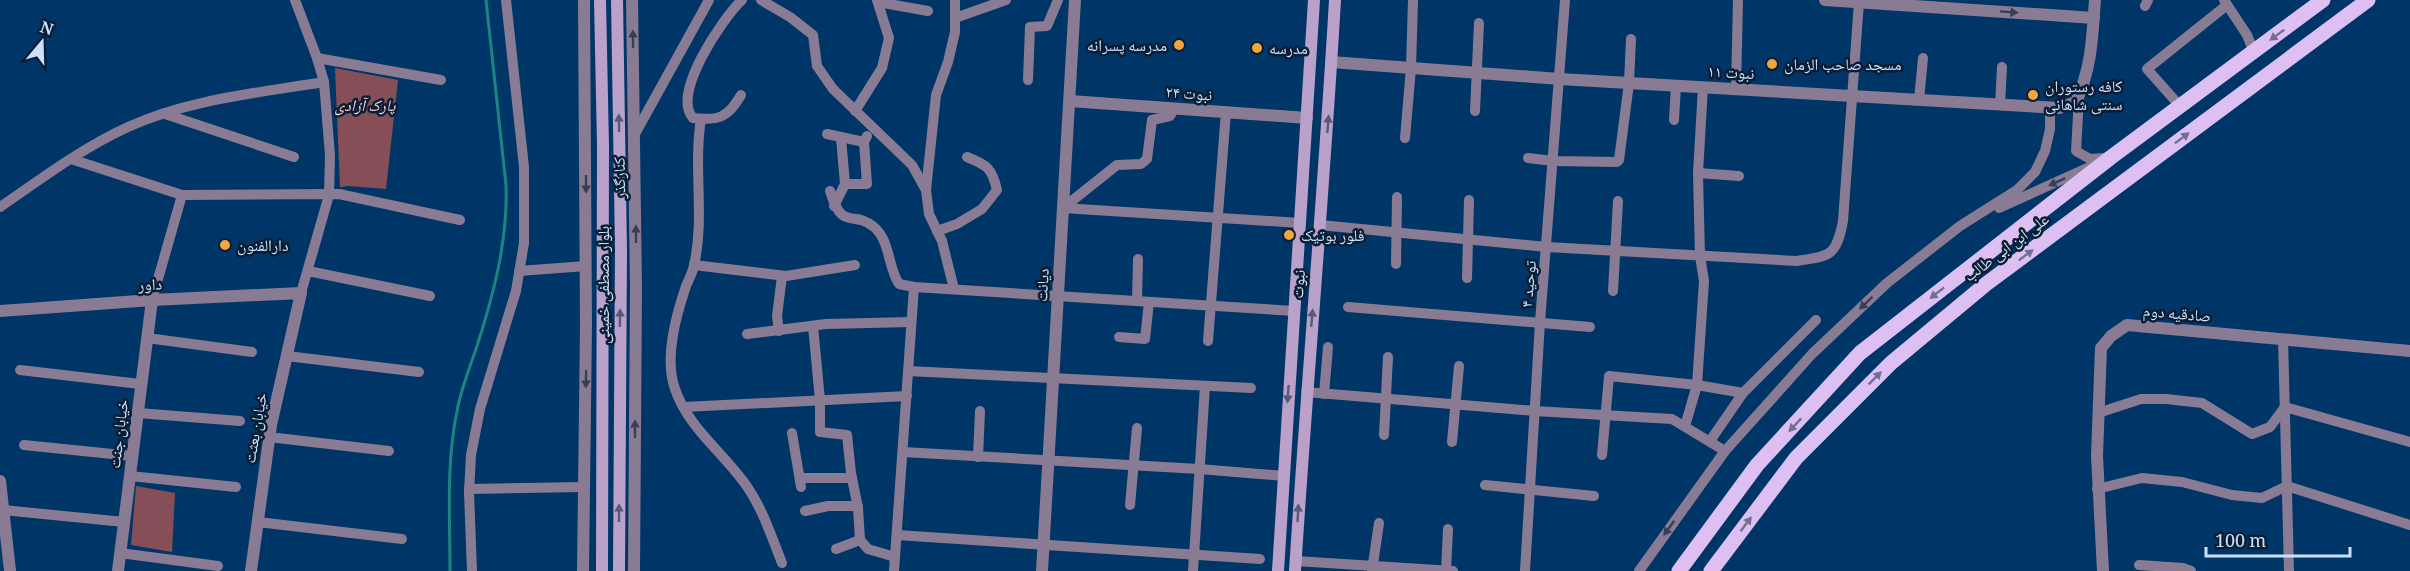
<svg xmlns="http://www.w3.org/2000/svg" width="2410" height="571" viewBox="0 0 2410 571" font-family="Georgia,'Noto Naskh Arabic',serif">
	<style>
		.green { fill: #864e56 }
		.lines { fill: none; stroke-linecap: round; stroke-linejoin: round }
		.stream { stroke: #1c8582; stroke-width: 3 }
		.minor { stroke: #8a7b94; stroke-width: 10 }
		.tertiary { stroke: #8a7b94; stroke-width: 12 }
		.secondary { stroke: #b9a1c9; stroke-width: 12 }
		.primary { stroke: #ddbff2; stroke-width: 15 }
		.oneway { fill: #363f56 }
		.oneway2 { fill: #736e93 }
		.oneway3 { fill: #585977 }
		.poi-dot { fill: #f0a63e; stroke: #091e34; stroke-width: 2 }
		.labels { text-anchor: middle; stroke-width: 5; stroke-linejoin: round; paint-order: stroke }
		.poi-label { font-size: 16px; fill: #cce1f9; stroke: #091e34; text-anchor: start }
		.street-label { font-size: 16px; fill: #cce1f9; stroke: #091e34 }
		.park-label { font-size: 16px; font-style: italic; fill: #fbd1d5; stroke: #091e34 }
	</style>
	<rect width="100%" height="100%" fill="#003667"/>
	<g class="green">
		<polygon points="335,68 398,80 386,189 348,186 340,187"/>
		<polygon points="136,486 175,493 172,552 131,545"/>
	</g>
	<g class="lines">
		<path class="stream" d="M450 571C450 518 446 464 457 411 461 389 470 367 477 346 494 293 508 240 506 185L486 0"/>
		<g class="minor">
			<polyline points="295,0 317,58 324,82 330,155 329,195 301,293"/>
			<polyline points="761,0 790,17 813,35 817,66 833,89 912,165 926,190 929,214 942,241 954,289"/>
			<polyline points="2224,0 2247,35 2254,52"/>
			<polyline points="878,2 928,11"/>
			<polyline points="2145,6 2148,0"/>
			<polyline points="955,18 1006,0"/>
			<polyline points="317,58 441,80"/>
			<polyline points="1028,80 1030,27 1047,26 1058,0"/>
			<polyline points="1736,89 1738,0"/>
			<path d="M741 95C728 118 718 121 693 118 671 94 722 19 742 0"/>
			<polyline points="2079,97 2076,151 2090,159 2104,158"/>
			<polyline points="1919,100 1923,58"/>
			<polyline points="2000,105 2002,67"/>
			<polyline points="2180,106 2147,69 2227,5"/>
			<polyline points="855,111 882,68 889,38 877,0"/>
			<polyline points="1475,111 1479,23"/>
			<polyline points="165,114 294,157"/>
			<path d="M701 119C693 168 705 218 694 265 693 272 689 279 686 286 676 316 664 358 675 389 688 428 725 454 748 488 763 510 772 538 782 563"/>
			<polyline points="1674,120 1676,85"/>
			<polyline points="635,134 709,0"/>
			<polyline points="827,134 864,142 867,136"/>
			<polyline points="1405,138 1411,68 1413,0"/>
			<polyline points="1528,158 1553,161 1617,162 1619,160 1629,83 1631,39"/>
			<polyline points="71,159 182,195 339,194 460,220"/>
			<polyline points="1698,173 1739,176"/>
			<polyline points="845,184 867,184 864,142"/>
			<polyline points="926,190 936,95 948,62 955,32 955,0"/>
			<path d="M830 191C843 233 852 209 874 227 890 240 888 268 899 284L914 287 1295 311"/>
			<polyline points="834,206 845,184 841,138"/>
			<path d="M0 207C41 179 82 148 128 127 189 99 258 93 324 82"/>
			<polyline points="1063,208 1301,223"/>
			<polyline points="1063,208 1117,165 1141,164 1147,159 1152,120 1170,116 1174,109"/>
			<polyline points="1999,208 2094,165"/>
			<path d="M1320 225 1547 247 1796 261C1830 256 1836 257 1843 221L1859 2"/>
			<path d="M937 231 957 224 982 209 997 190C992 168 987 165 967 157"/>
			<polyline points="1396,264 1397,197"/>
			<polyline points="694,265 786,276 855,265"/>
			<polyline points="308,271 430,296"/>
			<polyline points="519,271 586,266"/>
			<polyline points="1467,278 1469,200"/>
			<polyline points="1613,291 1618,201"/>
			<polyline points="152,300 182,195"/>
			<polyline points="1137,301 1138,259"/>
			<polyline points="1348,307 1590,327"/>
			<polyline points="813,326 820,400 820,432 847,435 851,473 858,508 860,540 868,549 895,557"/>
			<polyline points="779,331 777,316 782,276"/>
			<polyline points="747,334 826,324 911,322"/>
			<polyline points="1119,337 1145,339 1149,302"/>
			<polyline points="147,338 252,352"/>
			<polyline points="2283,339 2289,571"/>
			<polyline points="1208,341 1226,112"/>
			<polyline points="287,356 419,372"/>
			<polyline points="20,370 140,384"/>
			<polyline points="908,371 1251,388"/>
			<polyline points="1306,392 1535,411 1672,419 1725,451"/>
			<polyline points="1743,393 1816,320"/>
			<polyline points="1324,394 1328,347"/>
			<polyline points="684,407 907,396"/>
			<polyline points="138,413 240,421"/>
			<polyline points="2098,413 2141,399 2166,399 2202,403 2252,434 2270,427 2285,407 2410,442"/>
			<polyline points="1685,426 1697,385 1704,281 1700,256 1698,173 1703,87"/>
			<polyline points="792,433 801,487"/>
			<polyline points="1384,435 1388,357"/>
			<polyline points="269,437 389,451"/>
			<polyline points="1452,442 1459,366"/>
			<polyline points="24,445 132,456"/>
			<polyline points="903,452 1199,469 1284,476"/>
			<polyline points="1602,455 1609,376 1697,385 1743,393 1710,441"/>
			<polyline points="978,457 980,411"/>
			<polyline points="130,476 236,487"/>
			<polyline points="800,478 852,478"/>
			<polyline points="1485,485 1594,496"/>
			<polyline points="469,489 584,487"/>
			<polyline points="2097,489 2142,478 2182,482 2232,495 2262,498 2287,486 2410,525"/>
			<polyline points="1130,505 1137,428"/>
			<polyline points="3,510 124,522"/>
			<polyline points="805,511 828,506 858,506"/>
			<polyline points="258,522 402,539"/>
			<polyline points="897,535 1260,559"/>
			<polyline points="836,549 860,540"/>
			<polyline points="120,553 218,566"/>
			<polyline points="1296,561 1453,571"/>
			<polyline points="2139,565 2183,568 2191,571"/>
			<polyline points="472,571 469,492 471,455 480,409 516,291 524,243 524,167 506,0"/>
			<polyline points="894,571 914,287"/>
			<polyline points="1193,571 1205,386"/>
			<polyline points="1372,571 1379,523"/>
			<polyline points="1446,571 1448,529"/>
			<polyline points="1525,571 1540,322 1565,0"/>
			<polyline points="1639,571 1725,451 1812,354 1887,283 1960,226 2017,190 2035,172 2045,151 2050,129 2050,108"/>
		</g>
		<g class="tertiary">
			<polyline points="632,0 636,287 634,571"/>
			<polyline points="1825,0 2094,18"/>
			<path d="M1331 62 1560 79 2059 108 2076 102C2092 67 2092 38 2095 0"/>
			<polyline points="1070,101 1307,118"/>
			<polyline points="0,311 152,300 301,293 271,425 251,571"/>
			<polyline points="0,481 10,571"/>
			<polyline points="118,571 152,300"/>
			<polyline points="583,571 586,325 584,0"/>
			<polyline points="1042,571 1075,0"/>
			<polyline points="2103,571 2097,456 2101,348 2111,336 2127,325 2410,351"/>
		</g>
		<g class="secondary">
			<polyline points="600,0 603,146 602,571"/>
			<polyline points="617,0 621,250 619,571"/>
			<polyline points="1278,571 1314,0"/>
			<path d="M1295 571C1307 381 1324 190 1335 0"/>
		</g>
		<g class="primary">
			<polyline points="1679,571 1757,465 1860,353 2110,158 2323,0"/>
			<polyline points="1711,571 1796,458 1891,363 1986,284 2368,0"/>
		</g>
	</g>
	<defs><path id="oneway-solid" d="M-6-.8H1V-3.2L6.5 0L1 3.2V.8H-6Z" transform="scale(1.5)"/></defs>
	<g class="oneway">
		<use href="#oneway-solid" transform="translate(2009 12) rotate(4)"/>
		<use href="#oneway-solid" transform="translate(633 39) rotate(-91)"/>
		<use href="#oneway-solid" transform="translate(2057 182) rotate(155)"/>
		<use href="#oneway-solid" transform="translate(586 184) rotate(90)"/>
		<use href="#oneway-solid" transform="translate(636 234) rotate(-91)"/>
		<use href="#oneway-solid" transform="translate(1866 303) rotate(136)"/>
		<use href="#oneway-solid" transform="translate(586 379) rotate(91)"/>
		<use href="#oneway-solid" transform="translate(635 429) rotate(-90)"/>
		<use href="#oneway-solid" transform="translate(1669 528) rotate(126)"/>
	</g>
	<g class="oneway2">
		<use href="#oneway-solid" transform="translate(2277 35) rotate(144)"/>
		<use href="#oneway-solid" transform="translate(2182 138) rotate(-37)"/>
		<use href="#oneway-solid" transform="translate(2026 255) rotate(-37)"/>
		<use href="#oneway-solid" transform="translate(1937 293) rotate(142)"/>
		<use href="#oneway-solid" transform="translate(1875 378) rotate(-45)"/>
		<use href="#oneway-solid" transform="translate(1795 425) rotate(133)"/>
		<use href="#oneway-solid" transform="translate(1746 524) rotate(-53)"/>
	</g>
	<g class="oneway3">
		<use href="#oneway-solid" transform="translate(619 123) rotate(-91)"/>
		<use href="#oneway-solid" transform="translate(1328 124) rotate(-86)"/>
		<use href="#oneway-solid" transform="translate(620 318) rotate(-89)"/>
		<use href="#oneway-solid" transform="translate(1312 318) rotate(-85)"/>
		<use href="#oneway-solid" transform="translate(1288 394) rotate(94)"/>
		<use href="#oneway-solid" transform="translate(619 513) rotate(-90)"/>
		<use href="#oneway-solid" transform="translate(1298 513) rotate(-87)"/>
	</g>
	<g class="poi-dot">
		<circle cx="1179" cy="45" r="6"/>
		<circle cx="1257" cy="48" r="6"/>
		<circle cx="1772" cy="64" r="6"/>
		<circle cx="2033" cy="95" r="6"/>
		<circle cx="1289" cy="235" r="6"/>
		<circle cx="225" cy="245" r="6"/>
	</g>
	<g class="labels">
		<g class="poi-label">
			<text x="1167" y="51" text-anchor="end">مدرسه پسرانه</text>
			<text x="1269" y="54">مدرسه</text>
			<text x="1784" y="70">مسجد صاحب الزمان</text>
			<text x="2045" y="92">کافه رستوران<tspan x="2045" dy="18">سنتی شاهانی</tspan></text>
			<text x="1301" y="241">فلور بوتیک</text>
			<text x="237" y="251">دارالفنون</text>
		</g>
		<g class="street-label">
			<text transform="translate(1731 72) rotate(3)" y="6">نبوت ۱۱</text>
			<text transform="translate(1189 93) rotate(4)" y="6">نبوت ۲۴</text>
			<text transform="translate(619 178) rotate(-91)" y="6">کنارگذر</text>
			<text transform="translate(2006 247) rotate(-37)" y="6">علی ابن ابی طالب</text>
			<text transform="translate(150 284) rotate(-3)" y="6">داور</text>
			<text transform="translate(1298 284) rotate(-85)" y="6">نبوت</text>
			<text transform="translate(1528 284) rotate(-85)" y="6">توحید ۴</text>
			<text transform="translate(603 285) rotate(-90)" y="6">بلوار مصطفی خمینی</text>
			<text transform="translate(1042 285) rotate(-87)" y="6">دیانت</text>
			<text transform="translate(2177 313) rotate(5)" y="6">صادقیه دوم</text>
			<text transform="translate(255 428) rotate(-80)" y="6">خیابان بعثت</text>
			<text transform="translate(118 434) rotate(-83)" y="6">خیابان جنت</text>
		</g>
		<g class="park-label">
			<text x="365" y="111">پارک آزادی</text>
		</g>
	</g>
	<g transform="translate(42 42) rotate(19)" stroke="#091e34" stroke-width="4.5" paint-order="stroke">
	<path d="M0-4.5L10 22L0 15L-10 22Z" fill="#cce1f9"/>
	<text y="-9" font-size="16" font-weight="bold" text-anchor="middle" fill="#cce1f9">N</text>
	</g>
	<path d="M2206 547v9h144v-9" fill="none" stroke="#cce1f9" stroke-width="3"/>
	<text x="2215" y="547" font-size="18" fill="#cce1f9" stroke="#091e34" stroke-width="4.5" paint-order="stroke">100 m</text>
</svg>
